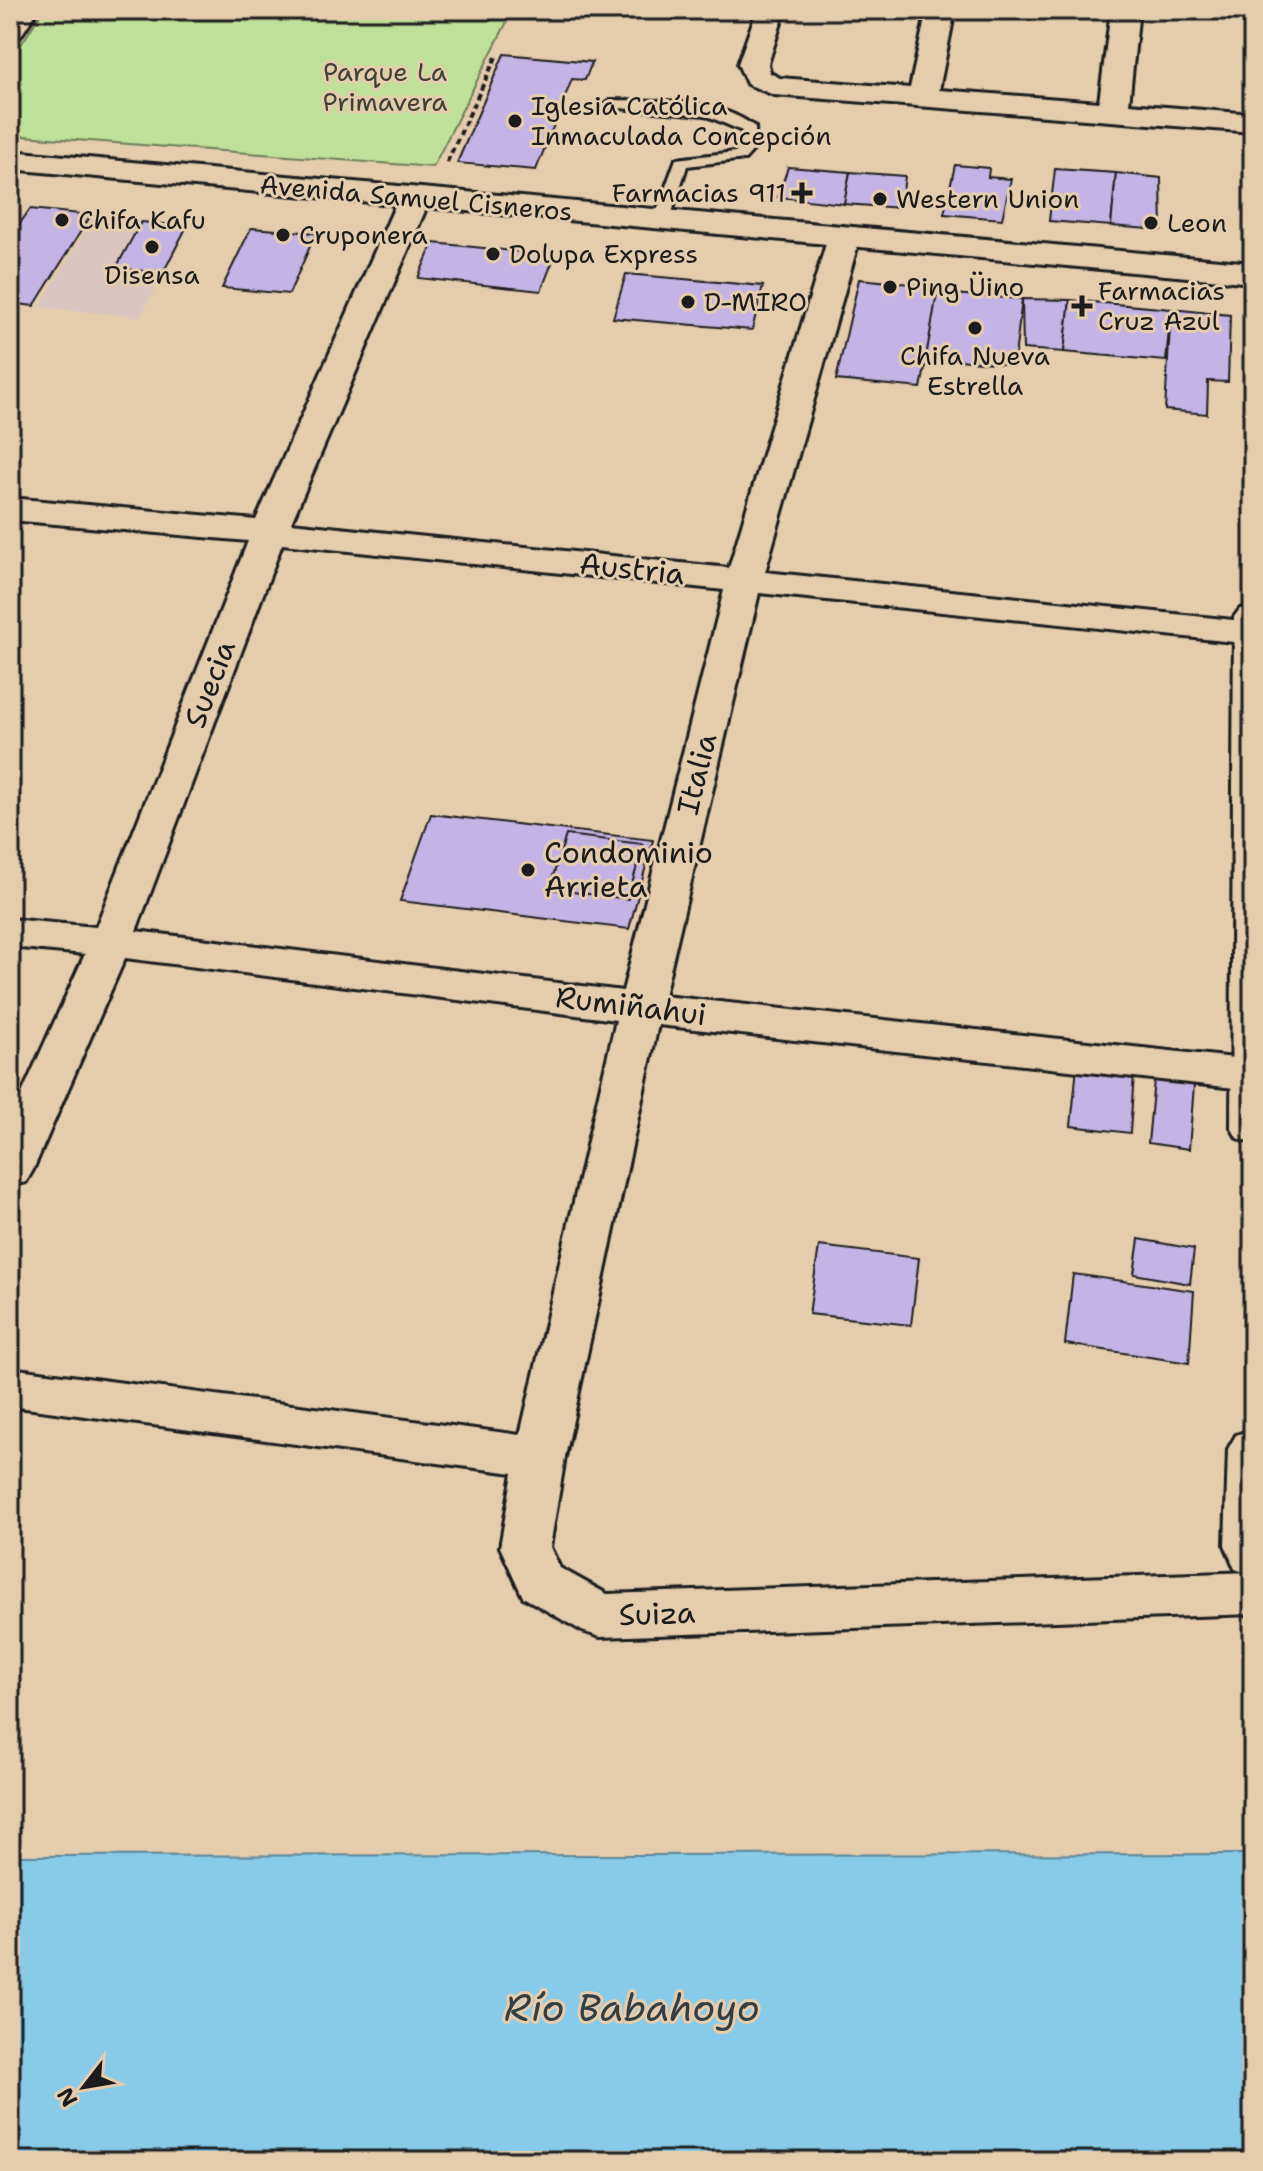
<svg xmlns="http://www.w3.org/2000/svg" width="1263" height="2171" viewBox="0 0 1263 2171" font-family="'Shantell Sans',sans-serif">
	<style>
		.built { fill: #dac5be }
		.green { fill: #bee099; stroke: #6d7e5a; stroke-width: 2 }
		.water { fill: #88cbe9; stroke: #5d8597; stroke-width: 2 }
		.building { fill: #c4b4e5; stroke: #1c1c1c; stroke-width: 2 }
		.lines { fill: none; stroke-linecap: round; stroke-linejoin: round }
		.service-casing { stroke: #1c1c1c; stroke-width: 6 }
		.minor-casing { stroke: #1c1c1c; stroke-width: 6 }
		.tertiary-casing { stroke: #1c1c1c; stroke-width: 6 }
		.path { stroke: #1c1c1c; stroke-width: 4; stroke-dasharray: 6 4; stroke-linecap: butt }
		.service { fill: #e4ccad; fill-rule: evenodd }
		.minor { fill: #e4ccad; fill-rule: evenodd }
		.tertiary { fill: #e4ccad; fill-rule: evenodd }
		.poi-dot { fill: #1c1c1c; stroke: #e4ccad; stroke-width: 3 }
		.labels { text-anchor: middle; stroke-width: 6; stroke-linejoin: round; paint-order: stroke }
		.far-park-label { font-size: 26px; fill: #3c4335; stroke: #e4ccad }
		.far-poi-label { font-size: 26px; fill: #1c1c1c; stroke: #e4ccad; text-anchor: start }
		.far-street-label { font-size: 26px; fill: #1c1c1c; stroke: #e4ccad }
		.street-label { font-size: 30px; fill: #1c1c1c; stroke: #e4ccad }
		.poi-label { font-size: 30px; fill: #1c1c1c; stroke: #e4ccad; text-anchor: start }
		.near-water-label { font-size: 38px; font-style: italic; fill: #323f45; stroke: #e4ccad }
	</style>
	<rect width="100%" height="100%" fill="#e4ccad"/>
	<filter id="ink" filterUnits="userSpaceOnUse"><feTurbulence type="fractalNoise" baseFrequency=".0125" numOctaves="2"/><feDisplacementMap in="SourceGraphic" scale="16" xChannelSelector="R" yChannelSelector="G"/><feConvolveMatrix kernelMatrix="1 2 1 2 8 2 1 2 1" color-interpolation-filters="sRGB"/></filter>
	<g filter="url(#ink)">
		<polygon class="built" points="94,216 190,225 140,317 39,307"/>
		<polygon class="green" points="43,10 513,10 433,167 10,135 10,62"/>
		<polygon class="water" points="1253,1854 1253,2161 10,2161 10,1856"/>
		<g class="building">
			<polygon points="504,54 592,62 585,80 572,79 536,170 457,163"/>
			<polygon points="955,165 989,168 988,177 1011,179 1002,219 944,214"/>
			<polygon points="788,167 850,172 844,204 778,197"/>
			<polygon points="1055,169 1116,173 1111,226 1049,221"/>
			<polygon points="850,172 905,176 901,208 844,204"/>
			<polygon points="1116,173 1161,178 1162,230 1111,226"/>
			<polygon points="30,209 91,215 34,306 10,303 10,238"/>
			<polygon points="141,222 187,226 163,273 116,268"/>
			<polygon points="251,228 316,233 289,294 222,288"/>
			<polygon points="433,243 555,255 541,291 418,278"/>
			<polygon points="626,274 763,286 752,330 613,318"/>
			<polygon points="859,279 941,287 921,388 836,380"/>
			<polygon points="937,293 1022,299 1014,365 926,357"/>
			<polygon points="1022,299 1070,300 1064,352 1023,349"/>
			<polygon points="1070,300 1171,309 1166,361 1064,352"/>
			<polygon points="1171,309 1230,315 1228,382 1208,381 1207,414 1165,410"/>
			<polygon points="431,814 653,840 629,929 400,901"/>
			<polygon points="566,835 643,844 628,899 549,889"/>
			<polygon points="1077,1067 1134,1074 1130,1133 1071,1126"/>
			<polygon points="1154,1080 1194,1085 1189,1149 1148,1143"/>
			<polygon points="1139,1239 1194,1249 1190,1284 1134,1274"/>
			<polygon points="819,1246 919,1258 911,1325 809,1314"/>
			<polygon points="1073,1274 1194,1291 1189,1363 1065,1344"/>
		</g>
		<g class="lines">
			<g class="service-casing">
				<path id="service" d="M611 100C658 101 716 97 755 127L756 147 745 159 687 166 670 219 656 222 654 219 676 159 735 152 741 146 742 131 705 115 606 107 604 104Z"/>
			</g>
			<g class="minor-casing">
				<g id="minor">
					<polygon points="10,10 38,10 20,37 10,40"/>
					<polygon points="757,10 785,10 768,64 770,73 780,78 910,88 927,10 955,10 939,90 1099,102 1111,10 1139,10 1129,104 1253,114 1253,132 774,95 747,84 738,64"/>
					<path d="M414 190 425 192 430 199 291 523 729 568 828 237 833 230H855L860 237 765 572 1253 622V644L759 593 664 996 1253 1060V1090L658 1025 565 1457 550 1547 560 1568 607 1594 1253 1572V1614L600 1637 582 1631 523 1597 500 1547 513 1473 10 1406V1368L520 1435 616 1020 125 958 33 1170 26 1182 10 1186V1120L85 954 10 947V919L96 927 248 541 10 520V498L256 520 398 199 403 192ZM282 544 724 590 623 991 136 931Z"/>
				</g>
			</g>
			<g class="tertiary-casing">
				<g id="tertiary">
					<polygon points="10,151 1253,263 1253,283 10,169"/>
					<polygon points="1253,606 1253,1143 1237,1138 1231,1127 1234,617 1240,609"/>
					<polygon points="1253,1429 1253,1575 1235,1569 1225,1545 1228,1449 1236,1435"/>
				</g>
			</g>
			<polyline class="path" points="447,162 496,57"/>
			<use href="#service" class="service"/>
			<use href="#minor" class="minor"/>
			<use href="#tertiary" class="tertiary"/>
		</g>
	</g>
	<g class="poi-dot">
		<circle cx="515" cy="121" r="8"/>
		<path d="M798 181h8v8h8v8h-8v8h-8v-8h-8v-8h8z"/>
		<circle cx="880" cy="199" r="8"/>
		<circle cx="62" cy="220" r="8"/>
		<circle cx="1151" cy="223" r="8"/>
		<circle cx="283" cy="235" r="8"/>
		<circle cx="152" cy="247" r="8"/>
		<circle cx="493" cy="254" r="8"/>
		<circle cx="890" cy="287" r="8"/>
		<circle cx="688" cy="302" r="8"/>
		<path d="M1078 294h8v8h8v8h-8v8h-8v-8h-8v-8h8z"/>
		<circle cx="975" cy="328" r="8"/>
		<circle cx="528" cy="870" r="8"/>
	</g>
	<g class="labels">
		<g class="far-park-label">
			<text x="385" y="81">Parque La<tspan x="385" dy="30">Primavera</tspan></text>
		</g>
		<g class="far-poi-label">
			<text x="531" y="115">Iglesia Católica<tspan x="531" dy="30">Inmaculada Concepción</tspan></text>
			<text x="786" y="202" text-anchor="end">Farmacias 911</text>
			<text x="896" y="208">Western Union</text>
			<text x="78" y="229">Chifa Kafu</text>
			<text x="1167" y="232">Leon</text>
			<text x="299" y="244">Cruponera</text>
			<text x="509" y="263">Dolupa Express</text>
			<text x="152" y="284" text-anchor="middle">Disensa</text>
			<text x="906" y="296">Ping Üino</text>
			<text x="1098" y="300">Farmacias<tspan x="1098" dy="30">Cruz Azul</tspan></text>
			<text x="704" y="311">D-MIRO</text>
			<text x="975" y="365" text-anchor="middle">Chifa Nueva<tspan x="975" dy="30">Estrella</tspan></text>
		</g>
		<g class="far-street-label">
			<text transform="translate(416 198) rotate(5)" y="9">Avenida Samuel Cisneros</text>
		</g>
		<g class="street-label">
			<text transform="translate(632 569) rotate(6)" y="10">Austria</text>
			<text transform="translate(210 684) rotate(-69)" y="10">Suecia</text>
			<text transform="translate(697 774) rotate(-76)" y="10">Italia</text>
			<text transform="translate(631 1006) rotate(7)" y="10">Rumiñahui</text>
			<text transform="translate(657 1614) rotate(-2)" y="10">Suiza</text>
		</g>
		<g class="poi-label">
			<text x="544" y="863">Condominio<tspan x="544" dy="34">Arrieta</tspan></text>
		</g>
		<g class="near-water-label">
			<text x="632" y="2021">Río Babahoyo</text>
		</g>
	</g>
	<rect width="1263" height="2171" fill="none" stroke="#e4ccad" stroke-width="40"/>
	<rect x="20" y="20" width="1223" height="2131" fill="none" stroke="#1c1c1c" stroke-width="3" filter="url(#ink)"/>
	<g transform="translate(84 2087) rotate(239)" stroke="#e4ccad" stroke-width="6" paint-order="stroke">
	<path d="M0-6L14 30L0 20L-14 30Z" fill="#1c1c1c"/>
	<text y="-12" font-size="22" font-weight="bold" text-anchor="middle" fill="#1c1c1c">N</text>
	</g>
</svg>
